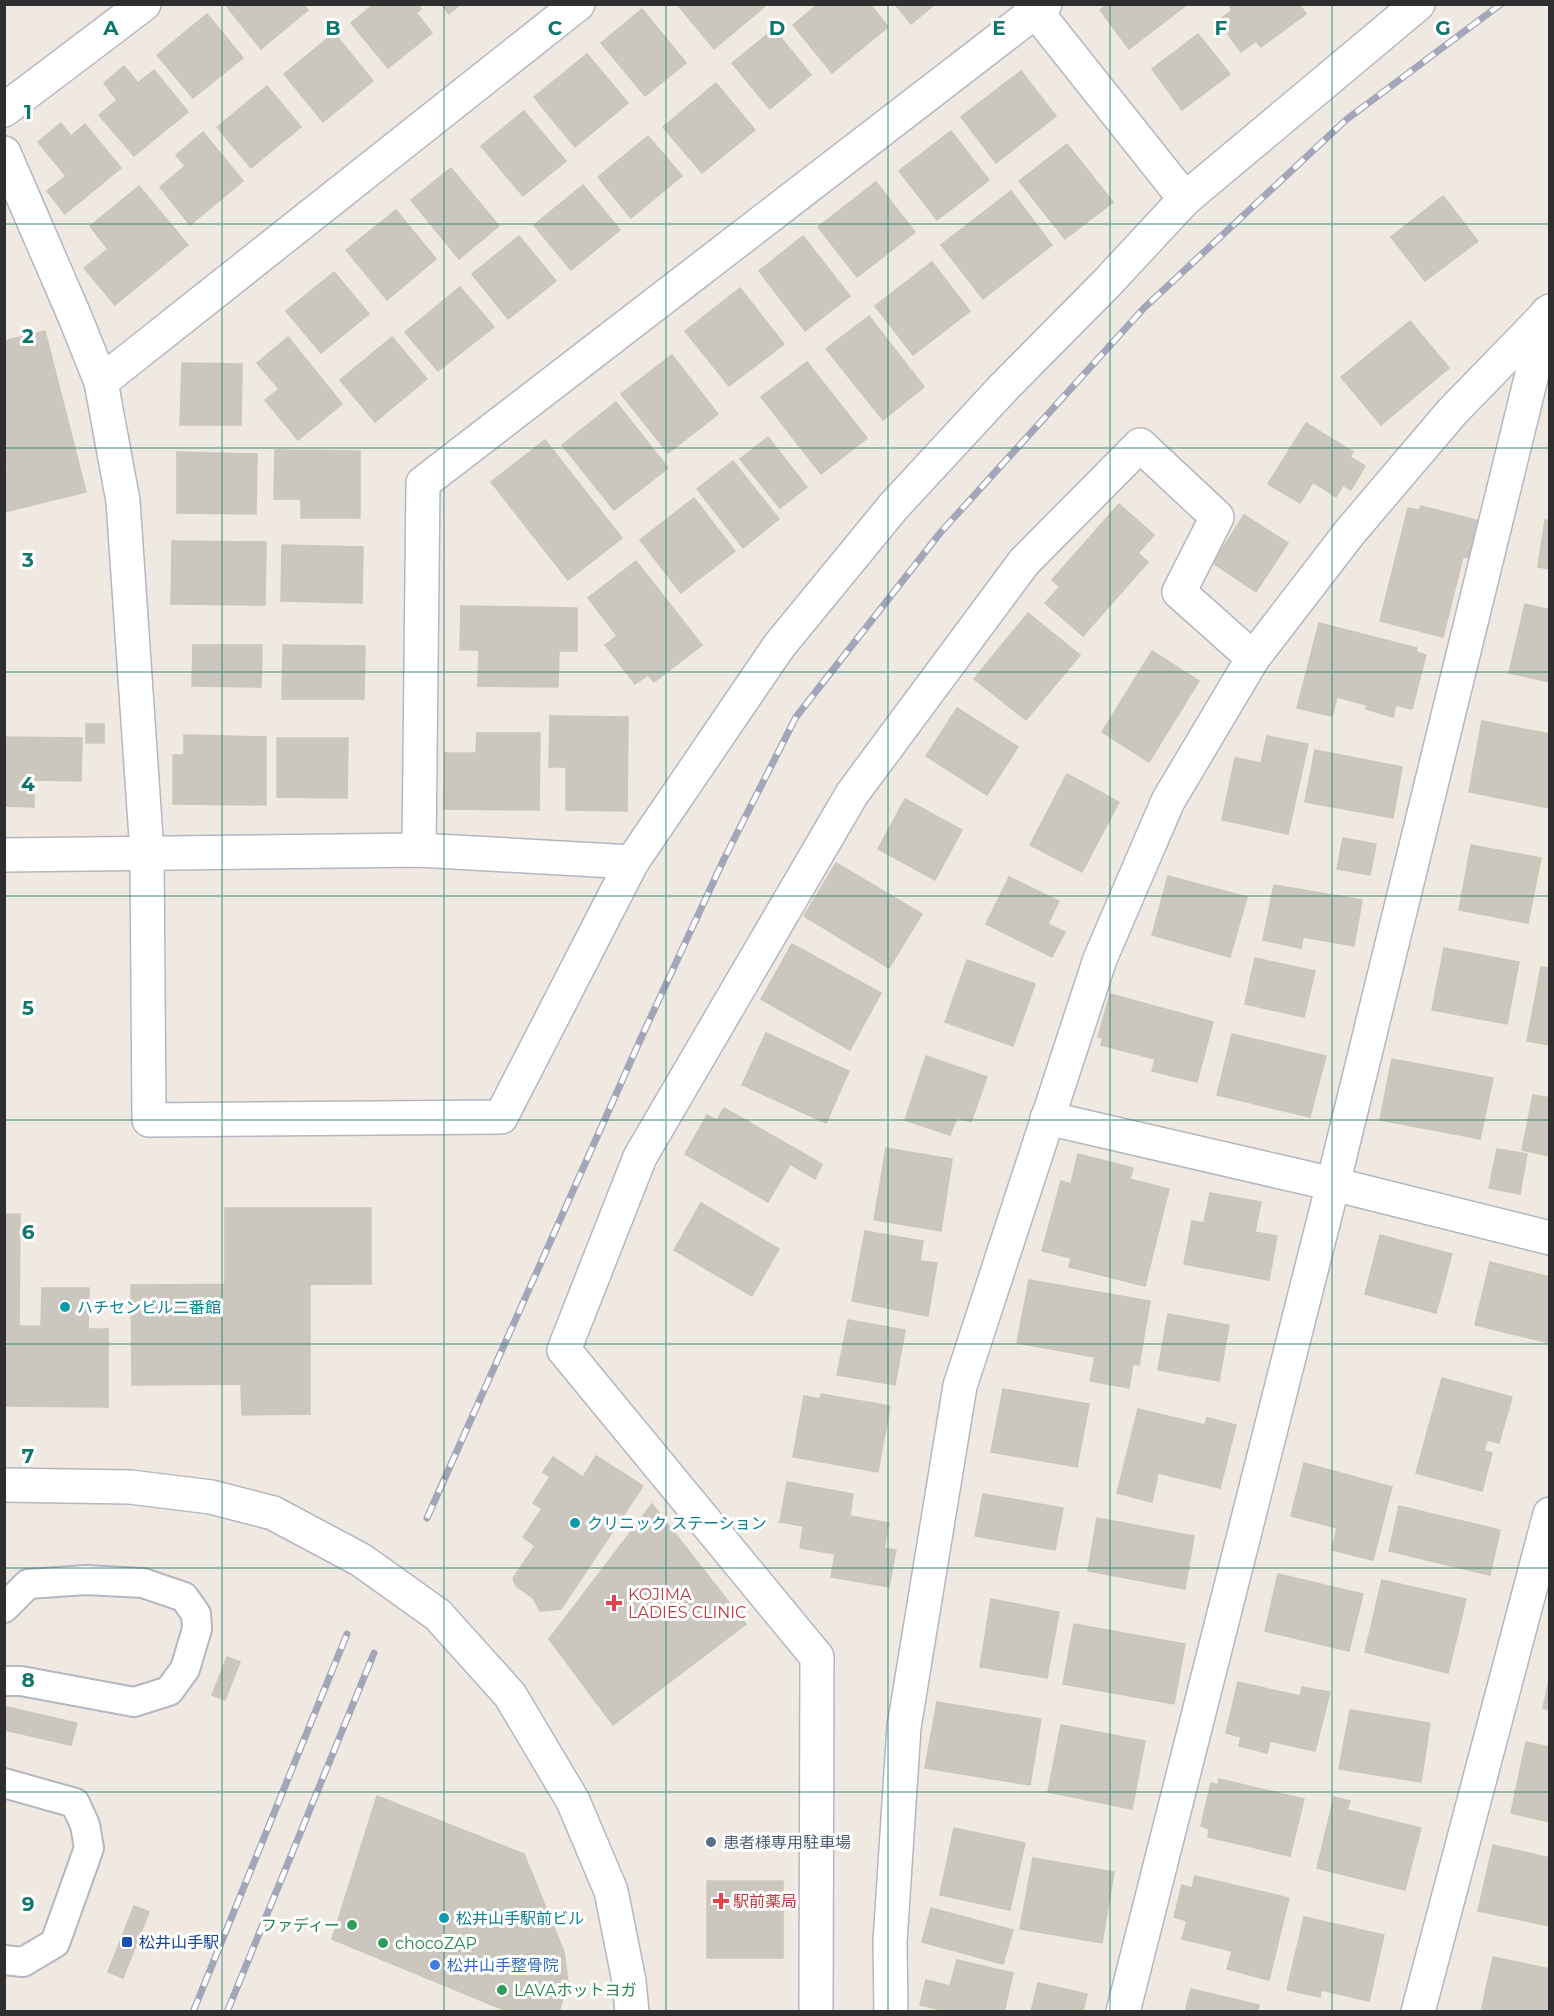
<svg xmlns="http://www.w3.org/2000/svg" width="1554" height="2016" viewBox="0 0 1554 2016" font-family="Montserrat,'Noto Sans JP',sans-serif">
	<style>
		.building { fill: #cbc7bf; stroke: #cbc5ba; stroke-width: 1.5 }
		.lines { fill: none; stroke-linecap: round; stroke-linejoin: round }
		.service-casing { stroke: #b4b7c1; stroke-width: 32 }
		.minor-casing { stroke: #b4b7c1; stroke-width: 36 }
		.tertiary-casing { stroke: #b4b7c1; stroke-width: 36 }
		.service { stroke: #fff; stroke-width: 28 }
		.minor { stroke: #fff; stroke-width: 33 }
		.tertiary { stroke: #fff; stroke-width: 33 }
		.rail-casing { stroke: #a3a6b8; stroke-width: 7 }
		.rail { stroke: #fff; stroke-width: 4.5; stroke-dasharray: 14; stroke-linecap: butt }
		.tertiary-bridge-casing { stroke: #b4b7c1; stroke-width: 36; stroke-linecap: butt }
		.tertiary-bridge { stroke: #fff; stroke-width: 33 }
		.grid { fill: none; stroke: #0f766e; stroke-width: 1.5; stroke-opacity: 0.55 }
		.culture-dot { fill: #0f9aa8; stroke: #fff; stroke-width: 2 }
		.health-dot { fill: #e0444e; stroke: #fff; stroke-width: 2 }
		.service-dot { fill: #5c6f8a; stroke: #fff; stroke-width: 2 }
		.leisure-dot { fill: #2e9e5b; stroke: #fff; stroke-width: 2 }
		.transit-dot { fill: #1a4fb4; stroke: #fff; stroke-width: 2 }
		.shop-dot { fill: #3f7fe0; stroke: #fff; stroke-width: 2 }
		.labels { text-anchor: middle; stroke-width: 6; stroke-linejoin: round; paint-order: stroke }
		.culture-label { font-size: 16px; fill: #0d838f; stroke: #fff; text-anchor: start }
		.health-label { font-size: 16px; fill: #be3a42; stroke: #fff; text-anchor: start }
		.service-label { font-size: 16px; fill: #4e5e75; stroke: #fff; text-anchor: start }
		.leisure-label { font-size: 16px; fill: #27864d; stroke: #fff; text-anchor: start }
		.transit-label { font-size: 16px; fill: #164399; stroke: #fff; text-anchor: start }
		.shop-label { font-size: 16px; fill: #366cbe; stroke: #fff; text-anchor: start }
		.grid-label { font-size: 20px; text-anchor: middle; font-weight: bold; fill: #0f766e; stroke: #fff; stroke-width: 6; stroke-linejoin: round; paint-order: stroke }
	</style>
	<rect width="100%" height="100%" fill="#efe9e1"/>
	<g class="building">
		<polygon points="231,4 303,4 308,10 261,49 227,7"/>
		<polygon points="374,4 418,4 421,9 416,13 432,33 388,68 351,23"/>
		<polygon points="441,4 461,4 449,14"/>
		<polygon points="677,4 762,4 764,7 714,49"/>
		<polygon points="818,4 870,4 888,27 832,73 793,25"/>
		<polygon points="895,4 935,4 911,24"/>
		<polygon points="1108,4 1184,4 1185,6 1129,49 1100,10"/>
		<polygon points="1228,4 1299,4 1306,14 1261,47 1256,41 1241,52 1218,21 1232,10"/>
		<polygon points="642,9 686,63 645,96 601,43"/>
		<polygon points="207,14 243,58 193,98 157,55"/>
		<polygon points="774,29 811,75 770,109 732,63"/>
		<polygon points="334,33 373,81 323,122 284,74"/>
		<polygon points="1198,34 1230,74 1182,110 1152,69"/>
		<polygon points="587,54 628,103 575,147 534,97"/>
		<polygon points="124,66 138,83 154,70 188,112 134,156 99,115 117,100 104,83"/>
		<polygon points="1021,71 1056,116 996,163 961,117"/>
		<polygon points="716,83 755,130 702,173 663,127"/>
		<polygon points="267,86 301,127 251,168 217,127"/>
		<polygon points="524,111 566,161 523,196 481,146"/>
		<polygon points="61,123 71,136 85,124 121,168 65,214 47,191 66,176 38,142"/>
		<polygon points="951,131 989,180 937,220 899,171"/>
		<polygon points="203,132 243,181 190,225 160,187 185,166 176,155"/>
		<polygon points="648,136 682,176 631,218 598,177"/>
		<polygon points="1067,144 1113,202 1065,239 1019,181"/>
		<polygon points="451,168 499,226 459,259 411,200"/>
		<polygon points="876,182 915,232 857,277 818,227"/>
		<polygon points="583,185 620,230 571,270 534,225"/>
		<polygon points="139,186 188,245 115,305 84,268 108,249 90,226"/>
		<polygon points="1011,191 1052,245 983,299 941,245"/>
		<polygon points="1443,196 1478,241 1425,281 1391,237"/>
		<polygon points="396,210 436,259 387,300 346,250"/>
		<polygon points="519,236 556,281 508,319 472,274"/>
		<polygon points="803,236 850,296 805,331 759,271"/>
		<polygon points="932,262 970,311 913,355 875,306"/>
		<polygon points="334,272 369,314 321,353 286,311"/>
		<polygon points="460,287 494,327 438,371 405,332"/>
		<polygon points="740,288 784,344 729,386 685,331"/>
		<polygon points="869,316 924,387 883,420 826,349"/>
		<polygon points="1410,321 1449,368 1381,425 1341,377"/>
		<polygon points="45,331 86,492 4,512 4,472 8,471 4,459 4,341"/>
		<polygon points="288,337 342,404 298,440 265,400 279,389 257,363"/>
		<polygon points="392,337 427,379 375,422 340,380"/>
		<polygon points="672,355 718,414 668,453 621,394"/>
		<polygon points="807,362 867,438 821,474 761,397"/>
		<polygon points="182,363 242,364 241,425 180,425"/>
		<polygon points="616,402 668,468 614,510 562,445"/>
		<polygon points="1306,423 1353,452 1350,457 1365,466 1351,490 1343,485 1336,497 1313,482 1300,503 1268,484"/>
		<polygon points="768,437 807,487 780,508 740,459"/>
		<polygon points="545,440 622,538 568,580 491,482"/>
		<polygon points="275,450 360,451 360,518 301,518 301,499 274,499"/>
		<polygon points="177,452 257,454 256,514 177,513"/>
		<polygon points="733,461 779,519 743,548 697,489"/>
		<polygon points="694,498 735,551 681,593 640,540"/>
		<polygon points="1119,504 1154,535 1138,553 1148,562 1083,636 1045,603 1060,587 1052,580"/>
		<polygon points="1421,506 1480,521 1470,558 1463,557 1443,637 1380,621 1408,508 1419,510"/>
		<polygon points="1244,515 1288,543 1256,592 1213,563"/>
		<polygon points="1545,520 1550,521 1550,569 1538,567"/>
		<polygon points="172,541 266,542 265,605 171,604"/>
		<polygon points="282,545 363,547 362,603 281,601"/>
		<polygon points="636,561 702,645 654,682 648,675 635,684 605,645 617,636 588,598"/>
		<polygon points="1525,604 1550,610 1550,682 1509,673"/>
		<polygon points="461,606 577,608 577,651 559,651 558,687 478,686 479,650 460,650"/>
		<polygon points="1028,613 1080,655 1026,720 974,679"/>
		<polygon points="1319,623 1417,648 1416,652 1426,655 1412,709 1396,705 1393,717 1366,709 1367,705 1337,697 1332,716 1297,708"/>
		<polygon points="193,645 262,645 261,687 192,686"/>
		<polygon points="283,645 365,646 364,699 282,699"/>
		<polygon points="1152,651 1199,681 1149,762 1102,732"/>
		<polygon points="957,708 1018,747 987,795 926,756"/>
		<polygon points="550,716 628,717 627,811 566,810 566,767 549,767"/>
		<polygon points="1482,721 1550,734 1550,808 1469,792"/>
		<rect x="86" y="724" width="18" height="19"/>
		<polygon points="477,733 540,733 539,810 444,809 445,753 476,753"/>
		<polygon points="184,735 266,737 266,805 173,804 173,755 184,755"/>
		<polygon points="1267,736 1308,744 1288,834 1222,820 1235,758 1261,763"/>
		<polygon points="4,737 82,738 81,781 34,780 34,807 4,806"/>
		<polygon points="277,738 348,738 347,798 277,797"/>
		<polygon points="1315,750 1402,767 1393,818 1305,802"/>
		<polygon points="1067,774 1119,802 1082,872 1030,845"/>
		<polygon points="905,799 962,830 935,880 878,849"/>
		<polygon points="1343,838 1376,844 1370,875 1337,869"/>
		<polygon points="1471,845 1541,858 1528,923 1459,910"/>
		<polygon points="836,863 922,914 889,968 804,916"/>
		<polygon points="1168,876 1247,897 1230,957 1152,935"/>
		<polygon points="1009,877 1059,901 1048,924 1065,932 1052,957 986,924"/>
		<polygon points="1274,885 1362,900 1354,946 1303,937 1301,948 1263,940"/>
		<polygon points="792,944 881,993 850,1050 761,999"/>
		<polygon points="1444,948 1519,962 1507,1024 1432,1010"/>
		<polygon points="1255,958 1315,971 1304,1017 1245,1004"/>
		<polygon points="967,960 1035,984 1013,1046 945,1022"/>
		<polygon points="1541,967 1550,968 1550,1045 1527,1041"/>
		<polygon points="1110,994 1213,1022 1197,1082 1152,1071 1155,1059 1101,1045 1103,1038 1098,1037"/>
		<polygon points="766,1033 849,1071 826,1123 742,1085"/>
		<polygon points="1232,1034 1326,1056 1310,1117 1217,1095"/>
		<polygon points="926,1056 987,1077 971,1122 957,1117 950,1135 905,1120"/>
		<polygon points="1392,1059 1493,1078 1480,1139 1380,1120"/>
		<polygon points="1533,1095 1550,1098 1550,1156 1522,1150"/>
		<polygon points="724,1108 822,1164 815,1179 790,1164 768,1202 685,1154 707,1115 717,1120"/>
		<polygon points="886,1148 952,1159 941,1231 874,1220"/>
		<polygon points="1497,1149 1527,1154 1520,1194 1489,1188"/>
		<polygon points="1078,1154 1133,1168 1130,1179 1169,1189 1145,1286 1069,1267 1071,1258 1042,1251 1061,1181 1071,1184"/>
		<polygon points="1210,1193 1261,1202 1255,1232 1277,1236 1269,1280 1184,1264 1192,1221 1204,1223"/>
		<polygon points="701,1203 779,1249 752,1296 674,1250"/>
		<polygon points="225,1208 371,1208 371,1284 225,1285"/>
		<polygon points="4,1214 20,1214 19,1326 41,1326 42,1288 89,1288 88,1329 108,1329 108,1407 4,1406"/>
		<polygon points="865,1231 923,1241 920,1261 937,1263 928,1316 852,1301"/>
		<polygon points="1380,1235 1452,1254 1436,1313 1365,1294"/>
		<polygon points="1490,1262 1550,1277 1550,1343 1475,1325"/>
		<polygon points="1029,1280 1150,1301 1139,1365 1133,1364 1129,1388 1090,1381 1095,1357 1017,1343"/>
		<polygon points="310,1284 310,1414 242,1415 241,1384 132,1385 131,1285"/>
		<polygon points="1168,1314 1229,1325 1219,1381 1158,1370"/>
		<polygon points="848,1320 905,1330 895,1385 837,1375"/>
		<polygon points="1442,1378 1512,1397 1499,1443 1487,1440 1484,1451 1492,1453 1482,1491 1416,1473"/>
		<polygon points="1003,1389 1089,1404 1077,1467 991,1452"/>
		<polygon points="821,1394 890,1406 878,1472 793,1457 804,1396 820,1399"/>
		<polygon points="1138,1409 1205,1425 1207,1418 1236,1425 1220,1488 1158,1473 1152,1502 1117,1493"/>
		<polygon points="596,1456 643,1486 561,1609 540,1611 533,1598 516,1586 513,1578 535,1546 523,1537 542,1509 533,1503 550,1477 543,1472 553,1457 583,1477"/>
		<polygon points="1304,1463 1392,1487 1373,1560 1332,1550 1337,1528 1291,1516"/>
		<polygon points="787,1482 853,1494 850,1516 889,1523 884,1548 896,1550 889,1587 831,1577 835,1554 800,1548 803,1526 780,1522"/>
		<polygon points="983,1494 1063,1508 1055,1550 975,1536"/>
		<polygon points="652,1504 746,1624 613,1725 549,1639"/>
		<polygon points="1399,1506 1500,1530 1490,1575 1389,1551"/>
		<polygon points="1097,1518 1194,1536 1185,1589 1088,1571"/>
		<polygon points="1278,1574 1363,1594 1349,1651 1265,1631"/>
		<polygon points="1382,1580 1466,1599 1448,1673 1365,1652"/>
		<polygon points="991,1599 1059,1612 1047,1678 980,1667"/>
		<polygon points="1074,1624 1185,1644 1174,1704 1063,1684"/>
		<polygon points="227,1657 240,1662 225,1700 212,1695"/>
		<polygon points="1550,1676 1550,1710 1543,1708"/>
		<polygon points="1238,1682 1300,1696 1302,1687 1330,1692 1315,1751 1270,1741 1267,1753 1239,1746 1241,1737 1226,1733"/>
		<polygon points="937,1702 1041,1719 1030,1785 925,1768"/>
		<polygon points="7,1707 77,1723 71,1745 4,1730"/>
		<polygon points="1350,1710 1430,1723 1421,1782 1339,1769"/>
		<polygon points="1061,1725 1145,1741 1132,1809 1048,1792"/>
		<polygon points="1526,1742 1550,1747 1550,1822 1511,1813"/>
		<polygon points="1219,1779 1304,1799 1290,1856 1208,1837 1209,1829 1201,1826 1211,1783 1218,1785"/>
		<polygon points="377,1796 524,1854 564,1952 568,1982 559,2012 509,2012 332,1939"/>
		<polygon points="1334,1797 1350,1801 1347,1810 1421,1828 1405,1890 1317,1868"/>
		<polygon points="954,1828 1025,1843 1010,1910 940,1895"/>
		<polygon points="1493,1845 1550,1858 1550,1926 1478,1911"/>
		<polygon points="1033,1858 1114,1872 1102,1943 1020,1929"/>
		<polygon points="1195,1876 1289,1898 1269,1980 1227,1969 1232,1951 1182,1939 1187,1921 1174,1917 1182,1885 1192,1888"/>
		<rect x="707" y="1881" width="76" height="77"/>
		<polygon points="134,1906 149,1912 123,1978 108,1972"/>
		<polygon points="931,1908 1013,1930 1003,1964 922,1942"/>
		<polygon points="1304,1917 1384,1935 1369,2001 1321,1990 1320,1997 1287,1990"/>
		<polygon points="1493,1957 1550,1969 1550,2012 1481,2012"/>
		<polygon points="957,1960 1013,1973 1004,2012 951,2012 920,2005 926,1980 950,1986"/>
		<polygon points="1038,1983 1087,1994 1083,2012 1031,2012"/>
		<polygon points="1191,1989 1259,2005 1258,2012 1185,2012"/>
	</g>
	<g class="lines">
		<g class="service-casing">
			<g id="service">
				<polyline points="4,1608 28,1584 86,1580 143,1583 184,1597 196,1614 197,1629 185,1669 169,1691 134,1702 21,1681 4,1681"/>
				<polyline points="4,1783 75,1803 85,1825 89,1848 55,1943 23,1962 4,1960"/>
			</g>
		</g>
		<g class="minor-casing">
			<g id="minor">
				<polyline points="1030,4 1185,199"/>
				<polyline points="4,110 144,4"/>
				<polyline points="4,153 75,317 101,382 123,501 147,853 149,1120 501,1117 632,862 779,646 893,507 1004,387 1106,284 1185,199 1418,4"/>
				<polyline points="101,382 578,4"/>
				<polyline points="419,850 423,483 1045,4"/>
				<polyline points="4,855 419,850 632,862"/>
				<polyline points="1047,1118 1333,1184 1550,1238"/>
				<polyline points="816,2012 817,1657 564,1350 640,1157 852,794 1024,562 1140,445 1217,517 1179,592 1253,658"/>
				<polyline points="891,2012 890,1942 904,1727 960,1386 1100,959 1168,801 1253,658 1350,532 1452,412 1550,311"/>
				<polyline points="1123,2012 1333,1184 1547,313"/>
				<polyline points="1418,2012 1550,1514"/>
			</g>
		</g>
		<g class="tertiary-casing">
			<g id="tertiary">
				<polyline points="4,1485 130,1487 211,1497 273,1513"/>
				<polyline points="438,1615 510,1695 573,1801 611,1891 629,1981 632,2012"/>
			</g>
		</g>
		<use href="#service" class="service"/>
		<use href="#minor" class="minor"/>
		<use href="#tertiary" class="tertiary"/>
		<g class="rail-casing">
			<g id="rail">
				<polyline points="427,1518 642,1036 724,859 796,717 940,533 1144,308 1347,119 1501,4"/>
				<polyline points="193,2012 347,1634"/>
				<polyline points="227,2012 374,1653"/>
			</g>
		</g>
		<use href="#rail" class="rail"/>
		<g class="tertiary-bridge-casing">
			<polyline id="tertiary-bridge" points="273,1513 361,1560 438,1615"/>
		</g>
		<use href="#tertiary-bridge" class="tertiary-bridge"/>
	</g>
	<path class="grid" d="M222 4V2012M444 4V2012M666 4V2012M888 4V2012M1110 4V2012M1332 4V2012M4 224H1550M4 448H1550M4 672H1550M4 896H1550M4 1120H1550M4 1344H1550M4 1568H1550M4 1792H1550"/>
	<g class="culture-dot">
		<circle cx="65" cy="1307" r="6"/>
		<circle cx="575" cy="1523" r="6"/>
		<circle cx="444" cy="1918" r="6"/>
	</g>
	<g class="health-dot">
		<path d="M611 1594h6v6h6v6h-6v6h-6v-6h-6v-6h6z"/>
		<path d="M718 1892h6v6h6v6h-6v6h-6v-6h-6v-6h6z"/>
	</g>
	<circle class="service-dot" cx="711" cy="1842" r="6"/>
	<g class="leisure-dot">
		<circle cx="352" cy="1925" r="6"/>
		<circle cx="383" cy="1943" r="6"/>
		<circle cx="502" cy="1990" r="6"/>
	</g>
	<rect class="transit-dot" x="121" y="1936" width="12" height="12" rx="3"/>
	<circle class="shop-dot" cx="435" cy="1965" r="6"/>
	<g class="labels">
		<g class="culture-label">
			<text x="77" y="1313">ハチセンビル二番館</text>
			<text x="587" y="1529">クリニック ステーション</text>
			<text x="456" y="1924">松井山手駅前ビル</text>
		</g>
		<g class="health-label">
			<text x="628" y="1600">KOJIMA<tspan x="628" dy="18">LADIES CLINIC</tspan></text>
			<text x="733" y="1907">駅前薬局</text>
		</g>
		<g class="service-label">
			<text x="723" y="1848">患者様専用駐車場</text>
		</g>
		<g class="leisure-label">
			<text x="340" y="1931" text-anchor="end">ファディー</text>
			<text x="395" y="1949">chocoZAP</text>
			<text x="514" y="1996">LAVAホットヨガ</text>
		</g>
		<g class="transit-label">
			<text x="139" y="1948">松井山手駅</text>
		</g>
		<g class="shop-label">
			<text x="447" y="1971">松井山手整骨院</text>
		</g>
	</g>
	<g class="grid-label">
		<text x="111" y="35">A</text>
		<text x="333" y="35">B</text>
		<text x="555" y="35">C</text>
		<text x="777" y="35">D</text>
		<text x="999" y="35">E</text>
		<text x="1221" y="35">F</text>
		<text x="1443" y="35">G</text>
		<text x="28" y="119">1</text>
		<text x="28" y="343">2</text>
		<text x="28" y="567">3</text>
		<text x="28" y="791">4</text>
		<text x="28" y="1015">5</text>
		<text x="28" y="1239">6</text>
		<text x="28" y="1463">7</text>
		<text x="28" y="1687">8</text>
		<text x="28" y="1911">9</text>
	</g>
	<rect width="1554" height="2016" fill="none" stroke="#2e2e2e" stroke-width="12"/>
</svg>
